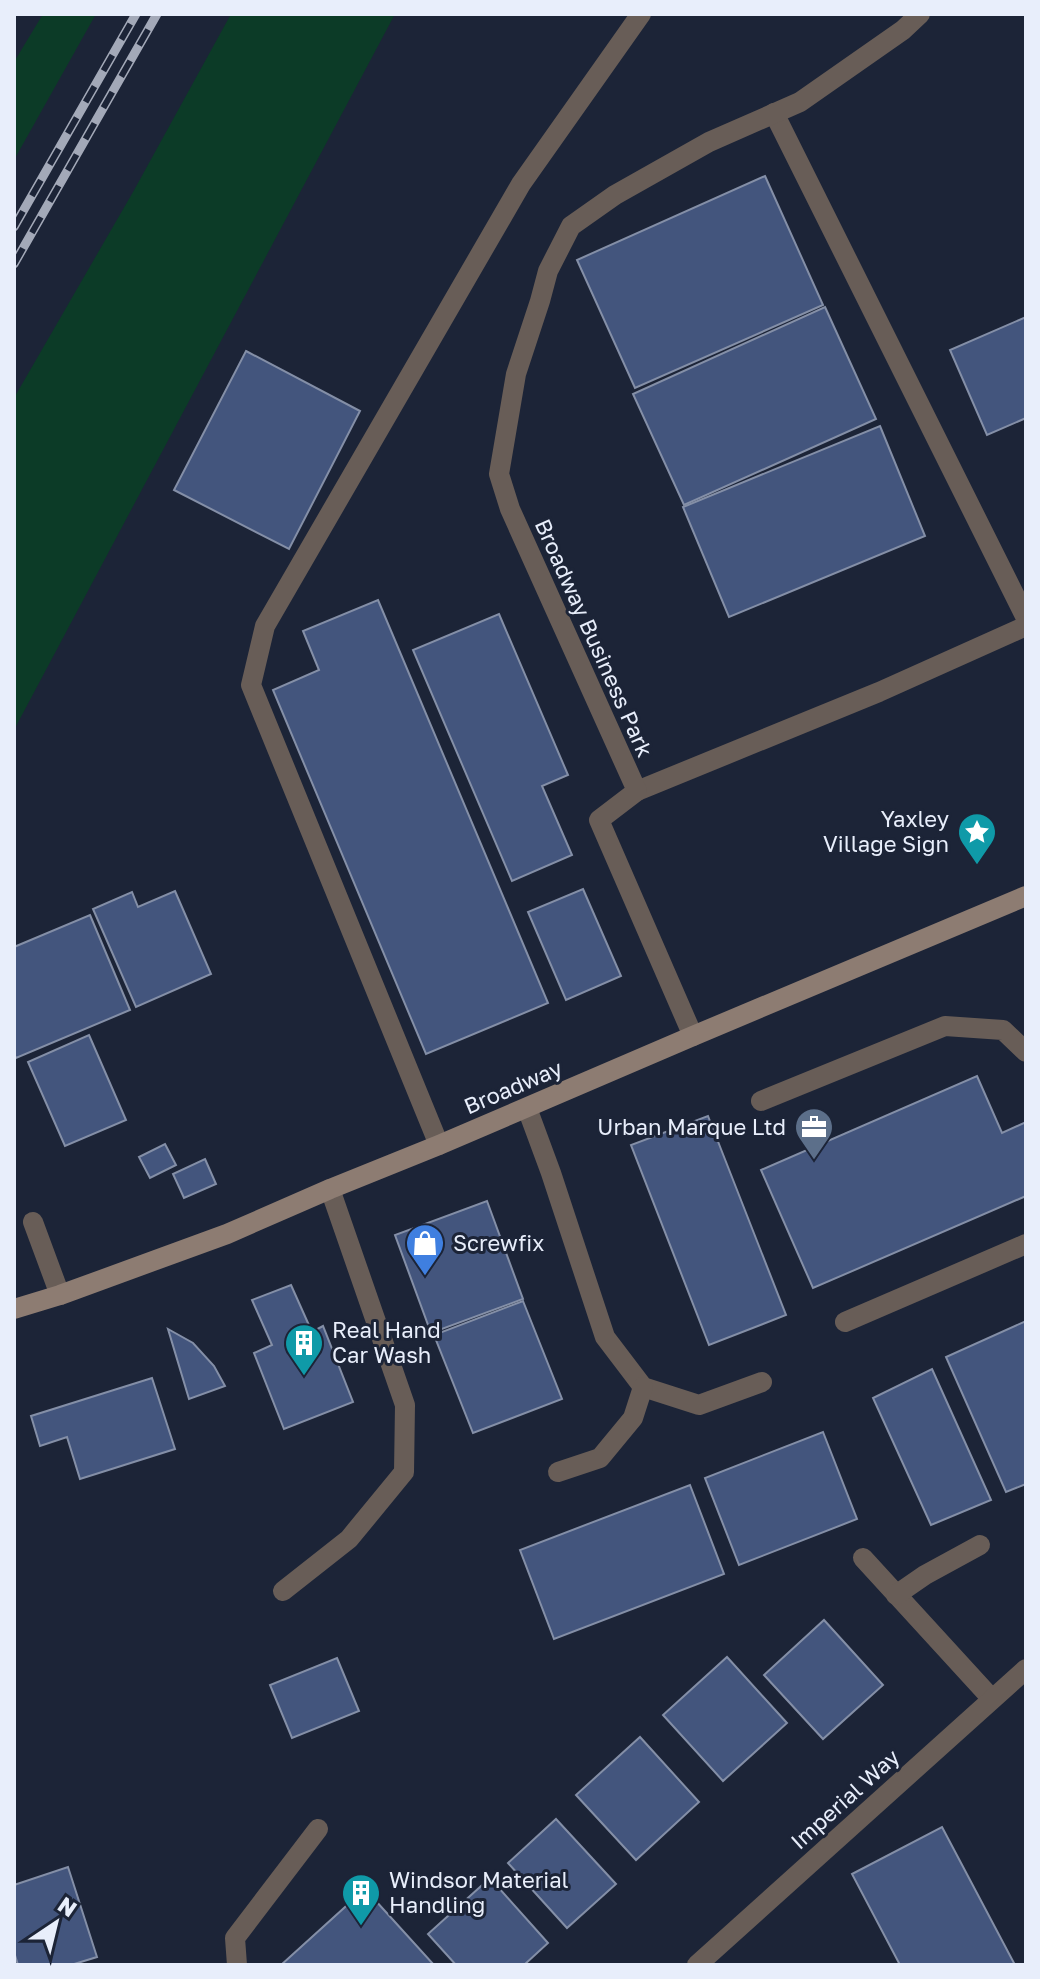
<svg xmlns="http://www.w3.org/2000/svg" width="1040" height="1979" viewBox="0 0 1040 1979" font-family="'Golos Text',sans-serif">
	<style>
		.green { fill: #0c3b27 }
		.building { fill: #43557d; stroke: #848fa7; stroke-width: 2 }
		.lines { fill: none; stroke-linecap: round; stroke-linejoin: round }
		.service { stroke: #685d57; stroke-width: 20 }
		.minor { stroke: #685d57; stroke-width: 20 }
		.secondary { stroke: #8d7c72; stroke-width: 20 }
		.rail-casing { stroke: #a3a9b8; stroke-width: 9 }
		.rail { stroke: #1c2437; stroke-width: 6; stroke-dasharray: 18; stroke-linecap: butt }
		.labels { text-anchor: middle; stroke-width: 6; stroke-linejoin: round; paint-order: stroke }
		.street-label { font-size: 22px; fill: #e8eefb; stroke: #1c2437 }
		.poi-label { font-size: 22px; fill: #e8eefb; stroke: #1c2437; text-anchor: start }
	</style>
	<rect width="100%" height="100%" fill="#1c2437"/>
	<g class="green">
		<polygon points="43,14 96,14 14,160 14,62"/>
		<polygon points="231,14 395,14 14,730 14,398 133,192"/>
	</g>
	<g class="building">
		<polygon points="765,176 823,305 635,388 577,260"/>
		<polygon points="825,307 876,419 684,505 633,394"/>
		<polygon points="1026,317 1026,418 987,435 950,350"/>
		<polygon points="246,351 360,411 289,549 174,490"/>
		<polygon points="880,426 925,536 729,617 683,507"/>
		<polygon points="378,600 548,1003 426,1054 273,690 319,670 303,631"/>
		<polygon points="499,614 568,775 542,786 572,855 512,881 413,650"/>
		<polygon points="583,889 621,976 566,1000 528,912"/>
		<polygon points="175,891 211,974 136,1007 93,909 132,892 138,907"/>
		<polygon points="90,915 130,1010 16,1058 14,1054 14,947"/>
		<polygon points="89,1035 126,1120 65,1146 28,1062"/>
		<polygon points="977,1076 1002,1133 1026,1122 1026,1196 813,1288 761,1170"/>
		<polygon points="708,1116 786,1315 709,1345 631,1145"/>
		<polygon points="165,1144 176,1165 150,1178 139,1157"/>
		<polygon points="205,1159 216,1184 184,1198 173,1174"/>
		<polygon points="487,1201 523,1299 431,1333 395,1235"/>
		<polygon points="291,1285 312,1332 323,1326 353,1402 284,1429 254,1353 272,1345 252,1300"/>
		<polygon points="523,1301 562,1399 473,1433 434,1335"/>
		<polygon points="1026,1321 1026,1484 1006,1492 946,1357"/>
		<polygon points="168,1329 193,1343 214,1366 225,1386 189,1399"/>
		<polygon points="932,1369 991,1500 931,1525 873,1398"/>
		<polygon points="152,1378 175,1449 80,1479 67,1437 40,1446 31,1416"/>
		<polygon points="823,1432 857,1519 739,1565 705,1478"/>
		<polygon points="690,1485 724,1574 554,1639 520,1550"/>
		<polygon points="824,1620 883,1685 823,1739 764,1675"/>
		<polygon points="727,1657 787,1723 723,1781 663,1715"/>
		<polygon points="337,1658 359,1711 292,1738 270,1685"/>
		<polygon points="640,1737 699,1802 636,1860 576,1795"/>
		<polygon points="556,1819 616,1884 567,1928 508,1863"/>
		<polygon points="942,1827 1015,1965 900,1965 852,1874"/>
		<polygon points="68,1867 97,1957 71,1965 18,1965 14,1952 14,1885"/>
		<polygon points="490,1878 548,1943 524,1965 456,1965 428,1934"/>
		<polygon points="365,1889 434,1965 281,1965"/>
	</g>
	<g class="lines">
		<g class="service">
			<polyline points="774,113 1026,618"/>
			<polyline points="637,791 879,692 1026,626"/>
			<polyline points="693,1036 599,820 637,791 510,509 499,474 516,374 540,301 548,271 571,226 615,195 709,142 800,102 903,30 920,14"/>
			<polyline points="761,1101 945,1026 1003,1030 1026,1052"/>
			<polyline points="527,1108 551,1173 605,1337 643,1387 699,1405 762,1382"/>
			<polyline points="439,1145 251,685 265,626 521,184 641,14"/>
			<polyline points="33,1222 60,1295"/>
			<polyline points="845,1322 1026,1244"/>
			<polyline points="558,1472 600,1458 633,1418 643,1387"/>
			<polyline points="863,1558 992,1699"/>
			<polyline points="283,1591 349,1539 404,1472 405,1405 330,1189"/>
			<polyline points="896,1595 925,1575 980,1545"/>
			<polyline points="237,1965 235,1938 318,1829"/>
		</g>
		<polyline class="minor" points="697,1965 1026,1669"/>
		<polyline class="secondary" points="14,1309 60,1295 227,1234 330,1189 439,1145 693,1036 1026,896"/>
		<g class="rail-casing">
			<g id="rail">
				<polyline points="14,227 136,14"/>
				<polyline points="14,264 157,14"/>
			</g>
		</g>
		<use href="#rail" class="rail"/>
	</g>
	<defs>
		<g id="sight-pin" transform="scale(2)"><path d="M0 17L-7.5 6A9.5 9.5 0 1 1 7.5 6Z" fill="#0f9aa8" stroke="#1c2437"/><path d="M0-6L1.8-2.2L6-1.7L2.9 1.2L3.7 5.4L0 3.3L-3.7 5.4L-2.9 1.2L-6-1.7L-1.8-2.2Z" fill="#fff"/></g>
		<g id="office-pin" transform="scale(2)"><path d="M0 17L-7.5 6A9.5 9.5 0 1 1 7.5 6Z" fill="#5c6f8a" stroke="#1c2437"/><path d="M-6-3h4V-5.5h4V-3h4V5H-6ZM-1-4.5V-3h2v-1.5ZM-6 0V1H6V0Z" fill="#fff"/></g>
		<g id="shop-pin" transform="scale(2)"><path d="M0 17L-7.5 6A9.5 9.5 0 1 1 7.5 6Z" fill="#3f7fe0" stroke="#1c2437"/><path d="M-5-2.5h2.3a2.7 3.5 0 0 1 5.4 0H5L5.5 6h-11ZM-1.5-2.5h3a1.5 2.3 0 0 0-3 0Z" fill="#fff"/></g>
		<g id="building-pin" transform="scale(2)"><path d="M0 17L-7.5 6A9.5 9.5 0 1 1 7.5 6Z" fill="#0f9aa8" stroke="#1c2437"/><path d="M-4-6H4V6H1V3H-1V6H-4ZM-2.5-4.3h1.7v1.8h-1.7ZM.8-4.3h1.7v1.8H.8ZM-2.5-1h1.7V.8h-1.7ZM.8-1h1.7V.8H.8Z" fill="#fff"/></g>
	</defs>
	<g fill-rule="evenodd">
		<use href="#sight-pin" x="977" y="832"/>
		<use href="#office-pin" x="814" y="1127"/>
		<use href="#shop-pin" x="425" y="1243"/>
		<use href="#building-pin" x="304" y="1343"/>
		<use href="#building-pin" x="361" y="1893"/>
	</g>
	<g class="labels">
		<g class="street-label">
			<text transform="translate(594 638) rotate(66)" y="8">Broadway Business Park</text>
			<text transform="translate(513 1087) rotate(-23)" y="8">Broadway</text>
			<text transform="translate(845 1799) rotate(-42)" y="8">Imperial Way</text>
		</g>
		<g class="poi-label">
			<text x="949" y="827" text-anchor="end">Yaxley<tspan x="949" dy="25">Village Sign</tspan></text>
			<text x="786" y="1135" text-anchor="end">Urban Marque Ltd</text>
			<text x="453" y="1251">Screwfix</text>
			<text x="332" y="1338">Real Hand<tspan x="332" dy="25">Car Wash</tspan></text>
			<text x="389" y="1888">Windsor Material<tspan x="389" dy="25">Handling</tspan></text>
		</g>
	</g>
	<rect width="1040" height="1979" fill="none" stroke="#e8eefb" stroke-width="32"/>
	<g transform="translate(56 1923) rotate(35)" stroke="#1c2437" stroke-width="6" paint-order="stroke">
	<path d="M0-6L14 30L0 20L-14 30Z" fill="#e8eefb"/>
	<text y="-12" font-size="22" font-weight="bold" text-anchor="middle" fill="#e8eefb">N</text>
	</g>
</svg>
